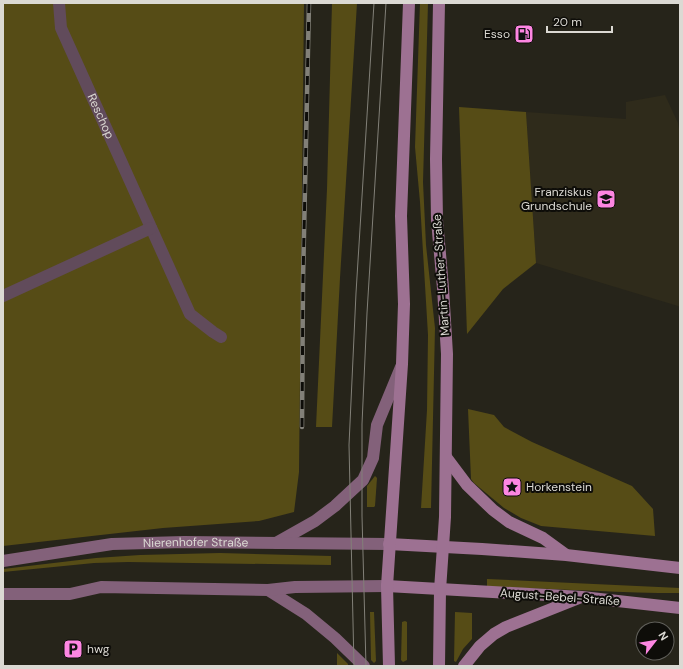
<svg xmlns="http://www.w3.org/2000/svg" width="683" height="669" viewBox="0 0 683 669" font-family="'DM Sans',sans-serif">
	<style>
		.built { fill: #2f2b1b }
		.green { fill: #564c16 }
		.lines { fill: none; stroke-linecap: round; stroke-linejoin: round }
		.street { stroke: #614b5b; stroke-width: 12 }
		.secondary { stroke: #83617a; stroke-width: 12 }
		.primary { stroke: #9d7192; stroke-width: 12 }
		.tram { stroke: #828078; stroke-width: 1 }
		.rail-casing { stroke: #828078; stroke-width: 4.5 }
		.rail { stroke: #0e0d09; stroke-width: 3; stroke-dasharray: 9; stroke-linecap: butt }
		.labels { text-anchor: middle; stroke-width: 4; stroke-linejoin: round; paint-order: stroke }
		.poi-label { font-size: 12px; fill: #dbd9d3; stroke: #0e0d09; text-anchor: end }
		.street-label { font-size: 12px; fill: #dbd9d3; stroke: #0e0d09 }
	</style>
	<rect width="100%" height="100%" fill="#26241a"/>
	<polygon class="built" points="665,95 678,123 680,134 680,307 678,306 536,263 526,112 626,119 626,102"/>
	<g class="green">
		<polygon points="3,3 304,3 299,472 294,512 259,521 163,528 3,546"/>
		<polygon points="332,3 357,3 340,278 332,427 316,427 327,189"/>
		<polygon points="420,3 428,3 423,182 426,245 435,328 431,508 421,508 427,410 428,335 420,202 415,147"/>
		<polygon points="459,107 526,112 536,263 503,289 467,334"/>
		<polygon points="468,409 494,415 504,427 532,442 632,486 653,509 655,536 541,526 521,518 504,508 474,483 471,479"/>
		<polygon points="375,476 377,478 375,506 374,507 367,507 367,486"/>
		<polygon points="220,553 331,556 331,565 128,562 94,563 3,572 3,569 96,558 140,555"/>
		<path d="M487 579 680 588V593C616 593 552 588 487 587Z"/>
		<polygon points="370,612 374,612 376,661 374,663 371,660"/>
		<polygon points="455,612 472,613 472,639 463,649 456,662 454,661"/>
		<polygon points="405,621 407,622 407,660 403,662 401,660 402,622"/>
		<polygon points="337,653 348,664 348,666 337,666"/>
	</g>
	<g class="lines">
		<g class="street">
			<path id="s1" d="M59 3 61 28 190 314 213 332 221 337"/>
			<polyline points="3,296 151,228"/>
		</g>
		<g class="secondary">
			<polyline points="276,543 315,521 335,506 363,480 373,458 377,425 401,367"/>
			<path id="s2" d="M3 561 112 544 184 542 389 544"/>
			<polyline points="268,590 306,614 335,638 364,666"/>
			<polyline points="3,594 70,594 101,587 268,590 295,587 387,586"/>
		</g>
		<g class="primary">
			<polyline points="446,457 467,485 493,510 509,522 543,538 565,554"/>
			<polyline points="389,544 482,549 566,555 680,568"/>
			<polyline points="387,586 582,597 680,608"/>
			<polyline points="389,666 387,586 402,364 404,304 401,216 409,3"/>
			<polyline points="439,666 440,590 445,517 447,354 443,288 437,220 436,159 439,3"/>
			<polyline points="464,666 480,646 494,634 506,627 579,598"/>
		</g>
		<g class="tram">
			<polyline points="354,666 349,445 356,293 374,3"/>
			<polyline points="366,666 362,516 362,424 367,313 386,3"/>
		</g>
		<g class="rail-casing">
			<polyline id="rail" points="302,427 303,280 309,3"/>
		</g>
		<use href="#rail" class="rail"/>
	</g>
	<defs>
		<g id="fuel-square" transform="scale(1)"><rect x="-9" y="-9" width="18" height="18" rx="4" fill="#fd86e2" stroke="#0e0d09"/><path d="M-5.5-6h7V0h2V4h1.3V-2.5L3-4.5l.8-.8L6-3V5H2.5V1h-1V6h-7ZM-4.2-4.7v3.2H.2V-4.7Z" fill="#111"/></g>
		<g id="school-square" transform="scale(1)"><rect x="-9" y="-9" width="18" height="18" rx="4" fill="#fd86e2" stroke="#0e0d09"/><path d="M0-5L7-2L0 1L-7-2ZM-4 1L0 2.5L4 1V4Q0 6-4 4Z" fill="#111"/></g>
		<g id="sight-square" transform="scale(1)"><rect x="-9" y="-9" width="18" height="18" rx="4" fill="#fd86e2" stroke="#0e0d09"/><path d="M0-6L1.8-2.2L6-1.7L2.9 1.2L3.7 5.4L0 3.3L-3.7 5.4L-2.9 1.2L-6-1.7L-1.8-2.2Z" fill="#111"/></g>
		<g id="parking-square" transform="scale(1)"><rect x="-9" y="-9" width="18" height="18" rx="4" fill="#fd86e2" stroke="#0e0d09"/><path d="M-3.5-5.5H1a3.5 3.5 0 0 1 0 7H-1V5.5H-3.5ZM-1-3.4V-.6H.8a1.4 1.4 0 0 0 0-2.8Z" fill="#111"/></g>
	</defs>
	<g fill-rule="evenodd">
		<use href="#fuel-square" x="524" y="34"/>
		<use href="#school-square" x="606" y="199"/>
		<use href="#sight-square" x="512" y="487"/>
		<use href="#parking-square" x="73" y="649"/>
	</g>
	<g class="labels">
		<g class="poi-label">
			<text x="510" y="38">Esso</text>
			<text x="592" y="196">Franziskus<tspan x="592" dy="14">Grundschule</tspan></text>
			<text x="526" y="491" text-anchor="start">Horkenstein</text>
			<text x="87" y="653" text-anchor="start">hwg</text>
		</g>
		<g class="street-label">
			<text dy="4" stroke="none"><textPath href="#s1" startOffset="122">Reschop</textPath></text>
			<text transform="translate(441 275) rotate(-94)" y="4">Martin-Luther-Straße</text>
			<text dy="4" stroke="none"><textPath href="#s2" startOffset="194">Nierenhofer Straße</textPath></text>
			<text transform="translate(560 597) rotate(4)" y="4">August-Bebel-Straße</text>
		</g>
	</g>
	<rect width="683" height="669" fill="none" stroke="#dbd9d3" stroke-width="8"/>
	<g transform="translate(655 641) rotate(59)"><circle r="19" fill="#0e0d09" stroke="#605f5a"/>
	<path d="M0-3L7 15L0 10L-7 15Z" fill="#fd86e2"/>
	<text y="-6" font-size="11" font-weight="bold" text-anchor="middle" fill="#dbd9d3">N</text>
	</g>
	<path d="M547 26v6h65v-6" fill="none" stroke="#dbd9d3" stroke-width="2"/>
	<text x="553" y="26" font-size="12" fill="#dbd9d3" stroke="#0e0d09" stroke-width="3" paint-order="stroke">20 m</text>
</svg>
